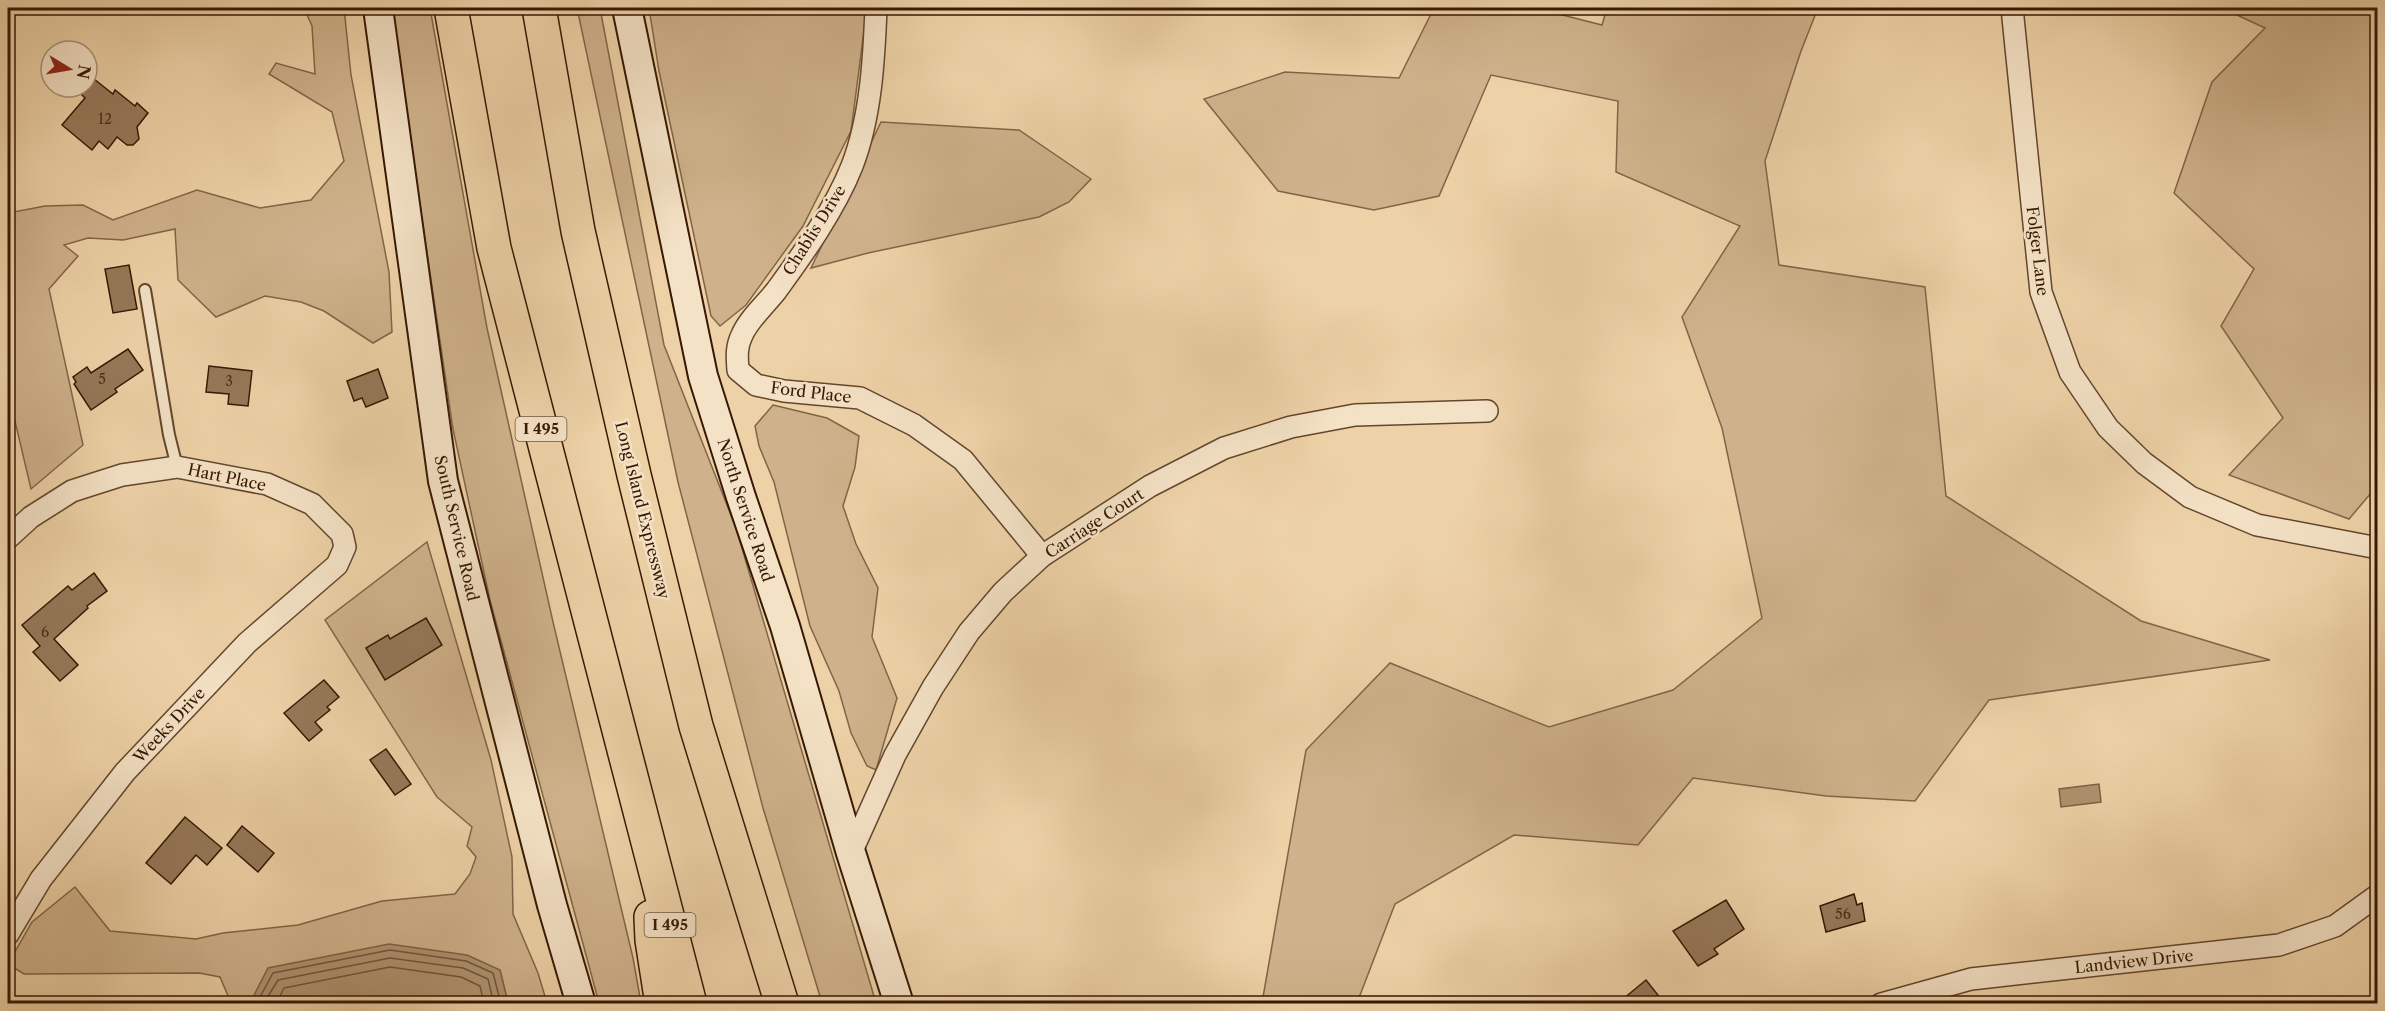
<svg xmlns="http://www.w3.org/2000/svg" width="2385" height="1011" viewBox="0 0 2385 1011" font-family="'Libre Caslon Text',serif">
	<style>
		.green { fill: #cfb28b; stroke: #826548; stroke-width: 1.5 }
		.water { fill: #af9370; stroke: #7f6245; stroke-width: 1.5 }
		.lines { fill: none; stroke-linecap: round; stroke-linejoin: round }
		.shore { stroke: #72563a; stroke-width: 1.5 }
		.building { fill: #967959; stroke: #361804; stroke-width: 1.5 }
		.lane-casing { stroke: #64462d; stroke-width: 14 }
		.street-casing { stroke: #64462d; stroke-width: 24 }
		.secondary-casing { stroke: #361804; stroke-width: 32 }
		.highway-casing { stroke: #361804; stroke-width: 36 }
		.lane { stroke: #f4e2c6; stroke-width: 10 }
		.street { stroke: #f4e2c6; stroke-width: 21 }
		.secondary { stroke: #f4e2c6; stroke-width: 28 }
		.highway { stroke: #eed2a7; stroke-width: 33 }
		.labels { text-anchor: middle; stroke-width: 5; stroke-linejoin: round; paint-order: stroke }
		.number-label { font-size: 14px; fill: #4e3019 }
		.shield { fill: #f4e2c6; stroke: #6f553e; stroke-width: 1.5 }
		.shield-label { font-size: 15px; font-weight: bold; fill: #361804 }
		.street-label { font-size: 16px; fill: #361804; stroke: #f4e2c6 }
	</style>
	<rect width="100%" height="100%" fill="#eed2a7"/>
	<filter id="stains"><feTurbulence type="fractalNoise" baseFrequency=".00333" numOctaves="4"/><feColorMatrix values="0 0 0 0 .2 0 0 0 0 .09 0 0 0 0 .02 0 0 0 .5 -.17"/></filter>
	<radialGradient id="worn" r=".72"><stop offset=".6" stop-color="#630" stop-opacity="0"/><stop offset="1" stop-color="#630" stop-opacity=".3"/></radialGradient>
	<g class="green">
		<polygon points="304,8 344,8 351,75 389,272 392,332 373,343 324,311 301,302 265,296 216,317 178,280 175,229 123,240 88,238 64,245 78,256 49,289 83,445 31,489 15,421 8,422 8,213 45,206 83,205 113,220 197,190 260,208 311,200 344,161 332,112 269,74 276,63 315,74 312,26"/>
		<polygon points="391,8 430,8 487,328 553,622 633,958 641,1003 599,1003 490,600 453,429"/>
		<polygon points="577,8 600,8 664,345 736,528 876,1003 822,1003 763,808 678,482"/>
		<polygon points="649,8 867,8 851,131 803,226 746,305 720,326 711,316 659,71"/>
		<polygon points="1434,8 1535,8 1602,25 1607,8 1818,8 1801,51 1765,161 1779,265 1925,287 1946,496 2141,621 2270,660 1989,700 1915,801 1826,796 1693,778 1638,845 1514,835 1395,904 1357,1003 1262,1003 1306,750 1390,663 1549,727 1673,690 1762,618 1722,428 1682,317 1740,226 1616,172 1618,101 1491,75 1439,196 1374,210 1278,191 1204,99 1285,72 1399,78"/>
		<polygon points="2222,8 2377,8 2377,486 2349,519 2229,475 2283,418 2221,326 2254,269 2174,193 2212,82 2265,28"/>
		<polygon points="881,122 1019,130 1091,179 1069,202 1039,217 868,253 811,268"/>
		<polygon points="773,405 827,418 859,436 855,467 843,506 856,544 878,588 872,637 897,698 876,770 867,766 851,733 839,691 810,626 774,482 759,446 755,426"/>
		<polygon points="427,542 491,760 512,857 513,914 538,973 547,1003 508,1003 500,970 253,997 254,1004 231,1003 220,977 199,973 24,974 8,964 32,922 75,887 110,931 196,939 223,933 298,925 382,901 455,894 470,874 476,857 467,846 472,827 437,797 325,620"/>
	</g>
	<g class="water">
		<polygon points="2099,784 2101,802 2061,807 2059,789"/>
		<polygon points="389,944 467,955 500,970 508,1003 254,1003 253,997 268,968"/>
	</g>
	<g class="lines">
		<g class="shore">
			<polyline points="260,1004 260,997 273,973 390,950 466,961 493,973 501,1004"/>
			<polyline points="267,1004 267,998 278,980 390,958 463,968 488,979 494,1004"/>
			<polyline points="276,1004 284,988 390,967 461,977 480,986 484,1004"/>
		</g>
	</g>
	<g class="building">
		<polygon points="94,79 113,94 115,90 135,106 137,103 148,113 137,127 139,139 133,145 127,145 117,137 108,149 99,141 92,150 62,125 85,98 81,94"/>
		<polygon points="129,265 137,309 113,313 105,269"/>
		<polygon points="128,349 143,370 115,389 117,392 91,410 74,384 76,382 73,377 87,367 91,373"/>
		<polygon points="209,366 252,371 248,406 228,404 229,394 206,392"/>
		<polygon points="378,369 388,398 366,407 362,398 354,401 347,381"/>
		<polygon points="94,573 107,591 87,606 88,608 54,639 78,665 60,681 33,652 40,646 22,625 68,586 72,590"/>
		<polygon points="426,618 442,645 385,680 366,648 388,635 390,639"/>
		<polygon points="324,680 339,697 327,707 330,710 315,722 322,730 309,741 284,713"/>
		<polygon points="386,749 411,784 395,795 370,760"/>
		<polygon points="185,817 222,848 207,865 196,855 171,884 146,863"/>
		<polygon points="242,826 274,853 258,872 227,845"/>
		<polygon points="1854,894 1857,905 1862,903 1865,921 1826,932 1820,906"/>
		<polygon points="1726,900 1744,929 1714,949 1718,954 1698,966 1673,931"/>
		<polygon points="1646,980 1665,1004 1617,1004"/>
	</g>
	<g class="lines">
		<g class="lane-casing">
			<polyline id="lane" points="145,290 169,435 177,467"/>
		</g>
		<g class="street-casing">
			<g id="street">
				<path d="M876 8C874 59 871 117 852 166 835 209 803 254 776 291 765 305 749 319 742 335 736 347 737 357 738 370L756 385 784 391 860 398 914 425 963 460 1042 556"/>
				<polyline points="2012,8 2041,292 2070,372 2108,428 2144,463 2190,497 2257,525 2378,548"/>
				<polyline points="8,538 31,517 72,491 122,475 177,467 267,484 312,504 342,534 345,547 337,565 247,643 125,772 41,879 8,934"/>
				<polyline points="851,853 895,755 933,687 969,632 1003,592 1042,556 1150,486 1224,448 1291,427 1355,415 1487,411"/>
				<polyline points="1881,1004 1971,979 2279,945 2335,926 2378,895"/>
			</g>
		</g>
		<g class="secondary-casing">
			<g id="secondary">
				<polyline points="378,8 443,481 552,905 581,1004"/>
				<polyline points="627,8 703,376 741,497 785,626 851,853 899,1004"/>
			</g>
		</g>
		<g class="highway-casing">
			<g id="highway">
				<polyline points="451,8 494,248 690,1004"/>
				<polyline points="539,8 578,231 634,475 696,726 782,1004"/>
				<polyline points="651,917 652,940 662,1004"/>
			</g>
		</g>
		<use href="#lane" class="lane"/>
		<use href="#street" class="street"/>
		<use href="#secondary" class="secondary"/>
		<use href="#highway" class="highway"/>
	</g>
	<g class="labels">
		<g class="number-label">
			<text x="105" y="124">12</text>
			<text x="102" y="384">5</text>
			<text x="229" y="386">3</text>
			<text x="45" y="637">6</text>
			<text x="1843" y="919">56</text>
		</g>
		<g class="shield">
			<rect x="515.5" y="417" width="51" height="24" rx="4.5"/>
			<rect x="644.5" y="913" width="51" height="24" rx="4.5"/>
		</g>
		<g class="shield-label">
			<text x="541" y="434">I 495</text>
			<text x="670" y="930">I 495</text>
		</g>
		<g class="street-label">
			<text transform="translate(814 230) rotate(-58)" y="6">Chablis Drive</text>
			<text transform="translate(2038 251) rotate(83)" y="6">Folger Lane</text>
			<text transform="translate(811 392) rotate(7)" y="6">Ford Place</text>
			<text transform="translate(227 477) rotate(12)" y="6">Hart Place</text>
			<text transform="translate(643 510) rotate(76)" y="6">Long Island Expressway</text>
			<text transform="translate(746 510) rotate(72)" y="6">North Service Road</text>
			<text transform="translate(1094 523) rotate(-33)" y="6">Carriage Court</text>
			<text transform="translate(457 528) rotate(77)" y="6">South Service Road</text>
			<text transform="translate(169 725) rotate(-47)" y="6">Weeks Drive</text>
			<text transform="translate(2134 961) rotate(-6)" y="6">Landview Drive</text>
		</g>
	</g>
	<rect width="2385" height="1011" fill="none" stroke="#eed2a7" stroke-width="30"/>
	<rect x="9" y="9" width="2367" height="993" fill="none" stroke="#361804" stroke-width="3"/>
	<rect x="15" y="15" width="2355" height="981" fill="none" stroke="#361804" stroke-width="1.5"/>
	<g transform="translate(69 69) rotate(101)"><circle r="28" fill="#f4e2c6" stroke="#a89178" stroke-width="1.5"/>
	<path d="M0-4.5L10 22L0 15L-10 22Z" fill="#8f2418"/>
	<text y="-9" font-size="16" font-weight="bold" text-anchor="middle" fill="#361804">N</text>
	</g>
	<rect width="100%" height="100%" filter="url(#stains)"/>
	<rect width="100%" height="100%" fill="url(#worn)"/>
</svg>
